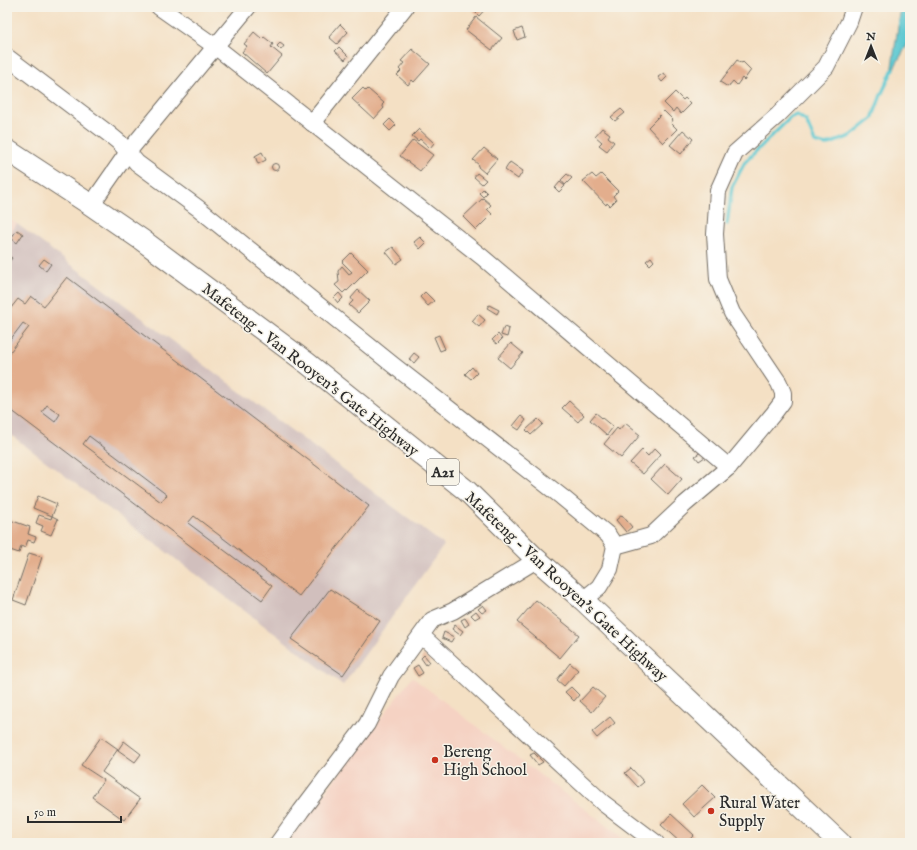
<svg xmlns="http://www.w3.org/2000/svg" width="917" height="850" viewBox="0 0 917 850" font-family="'IM FELL English',serif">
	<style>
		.built { fill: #f5d2c3 }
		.industrial { fill: #d1bfbd }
		.water { fill: #5bc8d1; stroke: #437a7e }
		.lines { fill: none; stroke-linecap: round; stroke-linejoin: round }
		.stream { stroke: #5bc8d1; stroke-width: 3.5 }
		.building { fill: #e3ae8d; fill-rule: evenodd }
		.minor-casing { stroke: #716a61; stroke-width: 18 }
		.major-casing { stroke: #716a61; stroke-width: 23 }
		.minor { stroke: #fff; stroke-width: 16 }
		.major { stroke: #fff; stroke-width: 21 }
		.poi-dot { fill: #c8321e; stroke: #f7f3e8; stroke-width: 1.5 }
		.labels { text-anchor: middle; stroke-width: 3; stroke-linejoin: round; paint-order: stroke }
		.shield { fill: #f7f3e8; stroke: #686764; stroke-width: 1 }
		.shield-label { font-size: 15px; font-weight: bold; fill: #2b2b2b }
		.street-label { font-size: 16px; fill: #2b2b2b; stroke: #f7f3e8 }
		.poi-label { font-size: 16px; fill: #2b2b2b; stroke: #f7f3e8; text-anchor: start }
	</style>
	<rect width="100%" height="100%" fill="#f7f3e8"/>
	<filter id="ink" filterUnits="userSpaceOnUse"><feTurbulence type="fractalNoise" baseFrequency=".025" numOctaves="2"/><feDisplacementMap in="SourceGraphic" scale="8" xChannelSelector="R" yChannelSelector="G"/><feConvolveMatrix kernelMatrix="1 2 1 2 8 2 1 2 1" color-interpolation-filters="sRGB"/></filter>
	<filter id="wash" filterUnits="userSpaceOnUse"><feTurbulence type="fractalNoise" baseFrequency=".012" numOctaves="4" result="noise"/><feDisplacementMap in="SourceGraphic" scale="16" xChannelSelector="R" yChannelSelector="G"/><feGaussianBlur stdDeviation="0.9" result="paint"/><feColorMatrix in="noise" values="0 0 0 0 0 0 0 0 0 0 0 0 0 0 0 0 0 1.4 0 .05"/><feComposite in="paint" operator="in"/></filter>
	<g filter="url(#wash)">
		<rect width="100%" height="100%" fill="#f4e0c4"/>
		<g class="built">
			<polygon points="7,217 17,224 7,238"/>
			<polygon points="412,677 629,843 287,843"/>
		</g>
		<polygon class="industrial" points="17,224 444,545 343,685 7,432 7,238"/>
		<polygon class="water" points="901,7 910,7 910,40 891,73"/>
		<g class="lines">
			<polyline class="stream" points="727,224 732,187 745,162 791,117 797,115 806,121 815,142 826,145 851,136 872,119 881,95 893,69"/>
		</g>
		<g id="blocks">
			<g class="building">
				<polygon points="476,7 487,7 479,16 473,10"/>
				<polygon points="476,17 502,38 492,50 466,30"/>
				<polygon points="340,24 348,32 337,44 329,37"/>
				<polygon points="522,28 525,37 517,40 514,31"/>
				<polygon points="254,32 262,39 264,37 273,44 271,47 282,56 267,74 242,52 247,46 244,44"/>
				<polygon points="280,43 284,46 281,50 277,46"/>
				<polygon points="339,47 348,56 345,60 335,51"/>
				<polygon points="412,49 430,64 414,82 412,80 408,85 397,75 401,71 399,69 404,63 401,61"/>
				<polygon points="737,60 742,63 743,62 751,70 744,80 742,78 737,85 733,81 728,87 720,82"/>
				<polygon points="664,73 667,77 662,82 658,77"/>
				<polygon points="363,88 366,91 368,89 384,103 382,105 384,108 374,119 352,99"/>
				<polygon points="675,92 683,100 685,98 691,104 681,114 676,108 673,112 664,103"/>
				<polygon points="621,109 625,113 615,121 611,117"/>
				<polygon points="664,111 673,120 671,123 677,129 663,143 648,127"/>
				<polygon points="390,119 396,125 390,131 384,125"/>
				<polygon points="602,128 610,134 608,137 614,142 607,151 599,145 602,142 595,136"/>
				<polygon points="419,129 434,143 430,148 420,139 418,141 412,136"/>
				<polygon points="683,130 693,139 681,154 670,145"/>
				<polygon points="413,140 433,155 420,171 400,156"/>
				<polygon points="484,148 497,159 485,173 478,167 479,165 473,160"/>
				<polygon points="262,152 266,160 258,164 255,156"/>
				<polygon points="510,162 523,171 518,179 505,170"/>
				<circle cx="275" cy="167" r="3.5"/>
				<polygon points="477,173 486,180 482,184 474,177"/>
				<polygon points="567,174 572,178 565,185 561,180"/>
				<polygon points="592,174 596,178 601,174 618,191 613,196 616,200 610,206 607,203 606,205 583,181"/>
				<polygon points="560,182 565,186 559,192 555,188"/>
				<polygon points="483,189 487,193 483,197 479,193"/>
				<polygon points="483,198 491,205 487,209 492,214 476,230 463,217"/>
				<polygon points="17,230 23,234 17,243 11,238"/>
				<polygon points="420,237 426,243 420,249 414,242"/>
				<polygon points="393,247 403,259 396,264 386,252"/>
				<polygon points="351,253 368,270 347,291 346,290 343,293 335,285 339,282 338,271 342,266 349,274 352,272 342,262"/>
				<polygon points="7,254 12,258 7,265"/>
				<polygon points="651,257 654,261 650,265 646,261"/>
				<polygon points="44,259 51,264 46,271 39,265"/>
				<path d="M67 277 369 506 299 596 194 516 188 523 272 586 262 600 7 407V356L29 327 23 323 7 344V313L18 299 25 304 31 296 44 306ZM47 405 60 414 55 422 42 412ZM89 436 167 495 161 502 83 444Z"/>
				<polygon points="358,290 370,301 358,313 349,305 353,301 351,298"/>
				<polygon points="425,292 434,301 428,306 420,297"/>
				<polygon points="339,293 343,298 338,303 334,298"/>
				<polygon points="489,305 499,310 497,314 487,308"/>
				<polygon points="478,314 485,320 479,327 472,321"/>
				<polygon points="504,327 509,329 507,337 501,335"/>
				<polygon points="498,334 502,339 497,344 492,340"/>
				<polygon points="439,335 445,349 440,351 434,337"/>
				<polygon points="511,343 523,353 510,368 498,358"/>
				<polygon points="414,353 419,357 414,363 409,359"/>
				<polygon points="472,367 477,373 471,379 465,374"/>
				<polygon points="569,401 584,415 578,422 562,408"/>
				<polygon points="596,413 613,427 607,435 590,420"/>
				<polygon points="521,416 526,420 519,430 513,426"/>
				<polygon points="538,419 543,424 531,435 526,430"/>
				<polygon points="625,423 640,435 621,458 604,444 617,428 619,430"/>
				<polygon points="655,448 661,454 643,474 630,463 642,450 648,456"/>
				<polygon points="701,452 705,457 699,461 695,456"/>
				<polygon points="665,464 682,479 668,495 651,479"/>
				<polygon points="38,496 57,504 52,516 33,508"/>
				<polygon points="39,515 51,519 52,516 58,519 51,535 41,531 43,526 36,523"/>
				<polygon points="622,515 632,527 626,532 616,520"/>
				<polygon points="7,519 30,527 28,534 36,537 34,542 28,540 25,548 21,546 19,553 7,549"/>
				<polygon points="29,553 42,557 26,605 13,600"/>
				<polygon points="330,589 380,621 343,675 291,639"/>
				<polygon points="536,600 579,635 560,658 517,622"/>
				<polygon points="483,605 487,610 482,613 478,609"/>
				<polygon points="476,611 480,616 475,619 471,615"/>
				<polygon points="465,618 469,624 465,627 461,620"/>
				<polygon points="455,625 463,631 460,635 452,629"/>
				<polygon points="444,632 454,637 451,642 442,638"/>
				<polygon points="424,655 430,662 426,665 421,658"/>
				<polygon points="570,663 578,670 564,686 557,680"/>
				<polygon points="418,665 423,673 418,676 413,668"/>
				<polygon points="571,687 579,695 574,701 565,692"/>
				<polygon points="593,687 605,697 592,712 580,701"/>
				<polygon points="610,717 615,723 597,738 592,732"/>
				<polygon points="101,737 118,749 102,772 140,799 124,820 92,797 104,780 81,765"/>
				<polygon points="124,741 141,754 135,762 118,750"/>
				<polygon points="534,753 543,762 538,765 530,755"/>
				<polygon points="631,768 644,782 638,787 625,773"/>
				<polygon points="702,785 715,798 694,817 682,804"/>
				<polygon points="671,814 694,835 686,843 681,843 661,825"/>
			</g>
		</g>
	</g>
	<g filter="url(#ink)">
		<use href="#blocks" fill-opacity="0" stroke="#716a61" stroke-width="1"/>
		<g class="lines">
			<g class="minor-casing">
				<g id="minor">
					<polyline points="159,7 216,47 482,257 729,467"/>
					<polyline points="7,57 109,134 120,143 137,163 198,208 393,365 562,497 608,535 615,546 610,569 599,587 583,600"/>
					<polyline points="312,123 405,7"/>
					<polyline points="91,205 128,152 248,7"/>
					<polyline points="615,546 651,536 685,504 729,467 774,413 783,401 783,393 779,383 732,313 718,279 715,234 718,191 735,153 778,115 826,67 849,22 854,7"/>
					<polyline points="422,636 603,803 656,843"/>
					<polyline points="278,843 301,811 367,724 391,676 432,620 453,611 530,564 535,558"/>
				</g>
			</g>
			<g class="major-casing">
				<polyline id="major" points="7,150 91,205 142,240 307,363 467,491 535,558 583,600 840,843"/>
			</g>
			<use href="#minor" class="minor"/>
			<use href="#major" class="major"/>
		</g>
	</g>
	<g class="poi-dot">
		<circle cx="435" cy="760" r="4"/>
		<circle cx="711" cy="811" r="4"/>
	</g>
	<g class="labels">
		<rect class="shield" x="427" y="459" width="32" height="26" rx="3"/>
		<g class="shield-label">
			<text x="443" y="477">A21</text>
		</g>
		<g class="street-label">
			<text transform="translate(311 369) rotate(38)" y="6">Mafeteng - Van Rooyen's Gate Highway</text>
			<text transform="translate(567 586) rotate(43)" y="6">Mafeteng - Van Rooyen's Gate Highway</text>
		</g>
		<g class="poi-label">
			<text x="443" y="757">Bereng<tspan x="443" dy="18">High School</tspan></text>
			<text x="719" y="808">Rural Water<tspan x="719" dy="18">Supply</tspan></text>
		</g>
	</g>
	<rect width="917" height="850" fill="none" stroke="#f7f3e8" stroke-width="24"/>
	<g transform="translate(871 46)" stroke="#f7f3e8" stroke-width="3" paint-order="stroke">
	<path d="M0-3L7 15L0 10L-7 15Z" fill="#2b2b2b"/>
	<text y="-6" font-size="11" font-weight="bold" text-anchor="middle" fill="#2b2b2b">N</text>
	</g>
	<path d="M28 816v6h93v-6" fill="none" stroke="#2b2b2b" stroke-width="2"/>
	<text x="34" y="816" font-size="12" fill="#2b2b2b" stroke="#f7f3e8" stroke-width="3" paint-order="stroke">50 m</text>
</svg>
